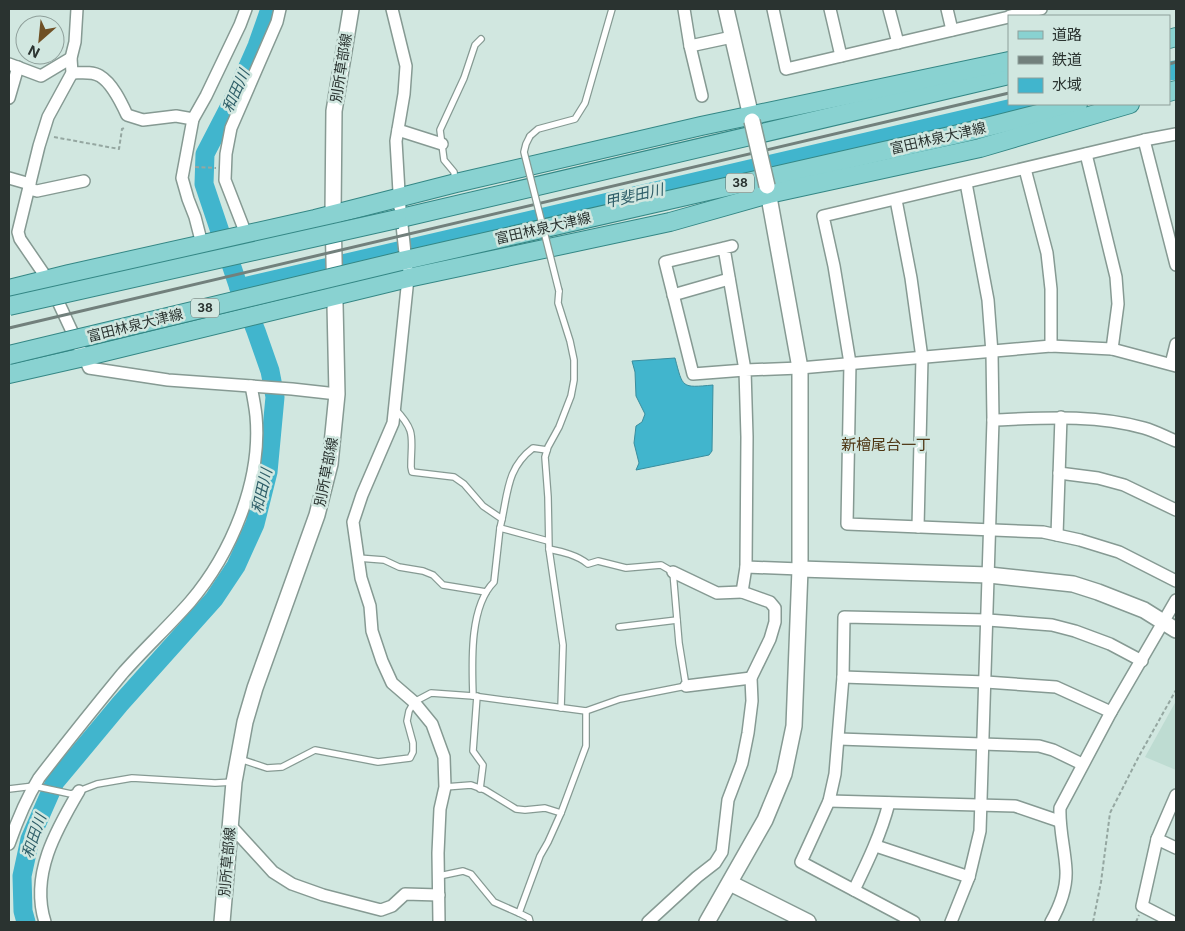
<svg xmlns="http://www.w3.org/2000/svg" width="1185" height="931" viewBox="0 0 1185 931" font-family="Inter,'Noto Sans JP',sans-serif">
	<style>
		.built { fill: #bedcd2 }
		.water { fill: #41b5cd; stroke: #3a8e9e }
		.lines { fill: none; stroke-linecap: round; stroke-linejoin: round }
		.river { stroke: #41b5cd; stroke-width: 19 }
		.lane-casing { stroke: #869a93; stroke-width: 8 }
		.street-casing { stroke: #869a93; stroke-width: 14 }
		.secondary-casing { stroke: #869a93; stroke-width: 18 }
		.primary-casing { stroke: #348785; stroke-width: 20 }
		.path { stroke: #95a7a1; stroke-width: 2; stroke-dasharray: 4 2.5; stroke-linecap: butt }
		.lane { stroke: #fff; stroke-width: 5.5 }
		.street { stroke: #fff; stroke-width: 11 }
		.secondary { stroke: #fff; stroke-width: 15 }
		.primary { stroke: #89d2d1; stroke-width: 18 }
		.rail { stroke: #72807c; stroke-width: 3 }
		.lane-bridge-casing { stroke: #869a93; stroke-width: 8; stroke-linecap: butt }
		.secondary-bridge-casing { stroke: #869a93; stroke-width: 18; stroke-linecap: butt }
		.primary-bridge-casing { stroke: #348785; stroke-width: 20; stroke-linecap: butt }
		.lane-bridge { stroke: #fff; stroke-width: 5.5 }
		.secondary-bridge { stroke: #fff; stroke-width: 15 }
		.primary-bridge { stroke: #89d2d1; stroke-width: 18 }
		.labels { text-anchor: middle; stroke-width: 5; stroke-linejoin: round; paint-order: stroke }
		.shield { fill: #d1e7e0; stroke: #5c6965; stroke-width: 1 }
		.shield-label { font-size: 12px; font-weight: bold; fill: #2a3330 }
		.street-label { font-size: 14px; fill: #2a3330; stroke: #d1e7e0 }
		.water-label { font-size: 15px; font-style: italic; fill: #2e5e68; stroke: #d1e7e0 }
		.neighbourhood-label { font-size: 15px; fill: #4d3512; stroke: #d1e7e0 }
	</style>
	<rect width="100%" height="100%" fill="#d1e7e0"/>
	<polygon class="built" points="1176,701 1176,770 1145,757"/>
	<path class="water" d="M675 358C683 388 681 388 713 385L712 451 709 455 636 470 639 463 634 443 636 426 642 422 645 414 636 396 635 372 632 361Z"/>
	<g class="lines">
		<g class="river">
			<polyline points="1169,71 1176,70"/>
			<polyline points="239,288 1030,104"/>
			<polyline points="26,922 23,911 22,876 30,839 55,782 120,704 214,599 236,566 255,524 268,472 275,397 270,371 256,331 239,288 204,184 205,154 235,96 257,46 270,9"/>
		</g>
		<g class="lane-casing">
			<g id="lane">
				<polyline points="530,136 538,129 575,119 585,103 612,9"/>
				<polyline points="455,181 454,172 444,160 440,130 464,78 475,45 481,39"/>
				<polyline points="559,291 558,303 570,341 574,360 574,380 571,396 559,427 548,447 545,457 548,497 549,549 563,645 561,708"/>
				<path d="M395 409C417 432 411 437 411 467L412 472 454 477 464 484 483 506 502 519 500 528 548 541"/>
				<path d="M502 519C508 490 508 467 533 448L547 450"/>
				<polyline points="358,558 384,560 399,567 423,571 433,575 443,585 486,592"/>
				<polyline points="619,627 677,620"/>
				<path d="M473 696C472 663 469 607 494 582L500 528"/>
				<polyline points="477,696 473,751 483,765 480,789"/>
				<path d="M240 759 267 768 282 767 315 750 378 762 410 758 413 752V743L407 721 409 711 414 702 431 693 473 696 586 711 620 699 686 686 679 643 673 572 661 565 626 568 598 561 588 564C577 555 563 552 549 549"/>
				<polyline points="445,787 471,785 485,790 516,809 525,810 545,808 561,813"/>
				<polyline points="9,789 34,786 71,794 97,784 132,778 215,783 234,782"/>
				<polyline points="439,876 463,871 471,874 494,902 519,913"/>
				<polyline points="530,922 529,918 519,913 540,856 548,842 561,813 586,746 586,711"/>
			</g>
		</g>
		<g class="street-casing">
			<g id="street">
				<polyline points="77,9 75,42 71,58 72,73 48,117 39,146 18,232 20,239 48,280 89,368 168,380 292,389 337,394"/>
				<polyline points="392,9 406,66 404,94 396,141 400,209"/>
				<polyline points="684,9 690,46 702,96"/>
				<polyline points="773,9 786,69 1009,17"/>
				<polyline points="830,9 841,56"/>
				<polyline points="889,9 898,43"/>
				<polyline points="947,9 952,30"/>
				<polyline points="1010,16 1041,9"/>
				<polyline points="690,46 732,37"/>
				<polyline points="9,64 41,76 71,58"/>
				<path d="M72 73C80 73 92 71 100 76 112 83 121 102 127 115L143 120 176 116 193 119"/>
				<polyline points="9,98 18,67"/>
				<polyline points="398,130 442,144"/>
				<polyline points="1176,134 1144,140 823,216 834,266 850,363 847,524 1043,532 1080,540 1119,552 1176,581"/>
				<polyline points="1144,140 1176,265"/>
				<polyline points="1086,154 1116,277 1118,304 1112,349"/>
				<polyline points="1025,169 1047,253 1051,289 1051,346"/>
				<polyline points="9,178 30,184"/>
				<polyline points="29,189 37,191 84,181"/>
				<polyline points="896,200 911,278 922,358 918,527"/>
				<polyline points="402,225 405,253"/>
				<polyline points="246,234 225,180 226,154 231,128 277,22 280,9"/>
				<polyline points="202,244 195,217 188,199 182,178 193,119 206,96 240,25 246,9"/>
				<polyline points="724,248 745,370 693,374 665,262 724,248 732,246"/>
				<polyline points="407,269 408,278 393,423 362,495 353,522 361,578 370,606 372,631 382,661 392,683 414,702 432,724 444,757 445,787 440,809 438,853 439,922"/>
				<polyline points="673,295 729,279"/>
				<polyline points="1171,364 1176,344"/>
				<path d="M993 420C1043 418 1095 414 1144 428 1155 431 1166 437 1176 441"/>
				<polyline points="1059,473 1098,478 1124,485 1176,510"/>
				<polyline points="1057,535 1061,417"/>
				<polyline points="746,567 800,569"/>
				<polyline points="673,572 717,593 742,592"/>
				<polyline points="843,677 986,682 1056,687 1111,712"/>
				<polyline points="686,686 751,678"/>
				<polyline points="839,739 1039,746 1053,750 1082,764"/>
				<polyline points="1176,795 1157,839 1176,848"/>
				<polyline points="829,801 1015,806 1059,821"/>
				<polyline points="231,826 273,872 292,884 323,895 381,910 392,906 405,894 439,895"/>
				<polyline points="1157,839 1142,906 1173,922"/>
				<path d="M9 844C17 821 26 799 39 778 66 743 94 708 122 674 144 649 168 627 190 602 231 554 262 481 256 416 255 406 253 396 251 386"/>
				<polyline points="876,846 969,877"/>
				<path d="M854 890C868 861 881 834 889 803"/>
				<path d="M45 922C30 875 56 830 79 791"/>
				<polyline points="648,922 697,877 715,863 722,852 728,800 742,763 748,733 752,701 751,678 770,639 775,622 775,608 770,602 742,592 746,567 747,437 745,370 800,368 1051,346 1112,349 1176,366"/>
				<polyline points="914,922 801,862 829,801 835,774 843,677 844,617 988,620 1052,625 1075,631 1110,644 1142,661"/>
				<polyline points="951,922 969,877 980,831 993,420 992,353 988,300 966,183"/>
				<path d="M1051 922C1060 906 1067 889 1066 870 1065 849 1059 829 1060 808L1111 712 1176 600"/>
			</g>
		</g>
		<g class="secondary-casing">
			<g id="secondary">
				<polyline points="726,9 752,121"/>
				<polyline points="800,569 989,575 1073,584 1098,592 1144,610 1176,630"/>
				<polyline points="730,883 808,922"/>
				<polyline points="222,922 234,782 245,722 255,688 317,515 330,464 337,394 333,214 334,111 351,9"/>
				<polyline points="707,922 765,820 784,774 794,726 800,569 800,368 767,186"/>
			</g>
		</g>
		<g class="primary-casing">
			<g id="primary">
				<polyline points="1169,39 1176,37"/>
				<polyline points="1169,92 1176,90"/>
				<polyline points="397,219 1009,75"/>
				<polyline points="401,261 963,133 1078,104"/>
				<polyline points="9,289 69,274 315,219 456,183 701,126 1009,61"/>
				<polyline points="9,374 84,357 408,278 670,222 769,194 980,148 1130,104"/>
			</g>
		</g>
		<g class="path">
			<polyline points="54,137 119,149 122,129 126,127"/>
			<polyline points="195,167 216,168"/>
			<polyline points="1093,922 1101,882 1110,813 1139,756 1176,690"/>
			<polyline points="1136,922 1139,915"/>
		</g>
		<use href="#lane" class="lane"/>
		<use href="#street" class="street"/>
		<use href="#secondary" class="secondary"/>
		<use href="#primary" class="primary"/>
		<g class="rail">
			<polyline points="1169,64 1176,62"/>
			<polyline points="9,328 1009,93"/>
		</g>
		<g class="lane-bridge-casing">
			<polyline id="lane-bridge" points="530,136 526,144 524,152 559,291"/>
		</g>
		<g class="secondary-bridge-casing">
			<polyline id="secondary-bridge" points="752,121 767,186"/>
		</g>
		<g class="primary-bridge-casing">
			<g id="primary-bridge">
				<polyline points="9,306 397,219"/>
				<polyline points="9,355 401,261"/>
			</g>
		</g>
		<use href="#lane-bridge" class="lane-bridge"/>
		<use href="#secondary-bridge" class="secondary-bridge"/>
		<use href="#primary-bridge" class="primary-bridge"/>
	</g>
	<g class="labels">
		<g class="shield">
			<rect x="726" y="173.5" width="28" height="19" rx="4"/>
			<rect x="191" y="298.5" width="28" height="19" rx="4"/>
		</g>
		<g class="shield-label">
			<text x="740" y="187">38</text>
			<text x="205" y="312">38</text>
		</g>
		<g class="street-label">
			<text transform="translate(341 68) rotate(-81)" y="5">別所草部線</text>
			<text transform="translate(938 138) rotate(-13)" y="5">富田林泉大津線</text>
			<text transform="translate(543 228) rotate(-13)" y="5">富田林泉大津線</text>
			<text transform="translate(135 325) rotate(-14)" y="5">富田林泉大津線</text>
			<text transform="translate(326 472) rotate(-79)" y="5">別所草部線</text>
			<text transform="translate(227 862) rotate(-85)" y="5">別所草部線</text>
		</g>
		<g class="water-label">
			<text transform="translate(236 91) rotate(-66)" y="5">和田川</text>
			<text transform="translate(634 196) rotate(-13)" y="5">甲斐田川</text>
			<text transform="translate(262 491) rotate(-77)" y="5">和田川</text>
			<text transform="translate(34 836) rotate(-71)" y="5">和田川</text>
		</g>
		<g class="neighbourhood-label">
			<text x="886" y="450">新檜尾台一丁</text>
		</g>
	</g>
	<rect width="1185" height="931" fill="none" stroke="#2a3330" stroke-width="20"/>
	<rect x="1008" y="15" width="162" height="90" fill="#d1e7e0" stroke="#8e9f9a"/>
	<rect x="1018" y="31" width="25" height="8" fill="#89d2d1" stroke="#8e9f9a"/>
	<text x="1052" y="40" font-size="15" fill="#2a3330">道路</text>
	<rect x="1018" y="56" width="25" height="8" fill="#72807c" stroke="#8e9f9a"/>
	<text x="1052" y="65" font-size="15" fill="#2a3330">鉄道</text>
	<rect x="1018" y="78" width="25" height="15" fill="#41b5cd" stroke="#8e9f9a"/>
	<text x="1052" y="90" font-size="15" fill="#2a3330">水域</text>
	<g transform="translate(40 40) rotate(207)"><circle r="24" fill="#d1e7e0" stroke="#8e9f9a"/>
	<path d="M0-4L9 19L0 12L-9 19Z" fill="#6f5025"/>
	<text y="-8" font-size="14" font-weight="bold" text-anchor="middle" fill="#2a3330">N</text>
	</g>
</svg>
